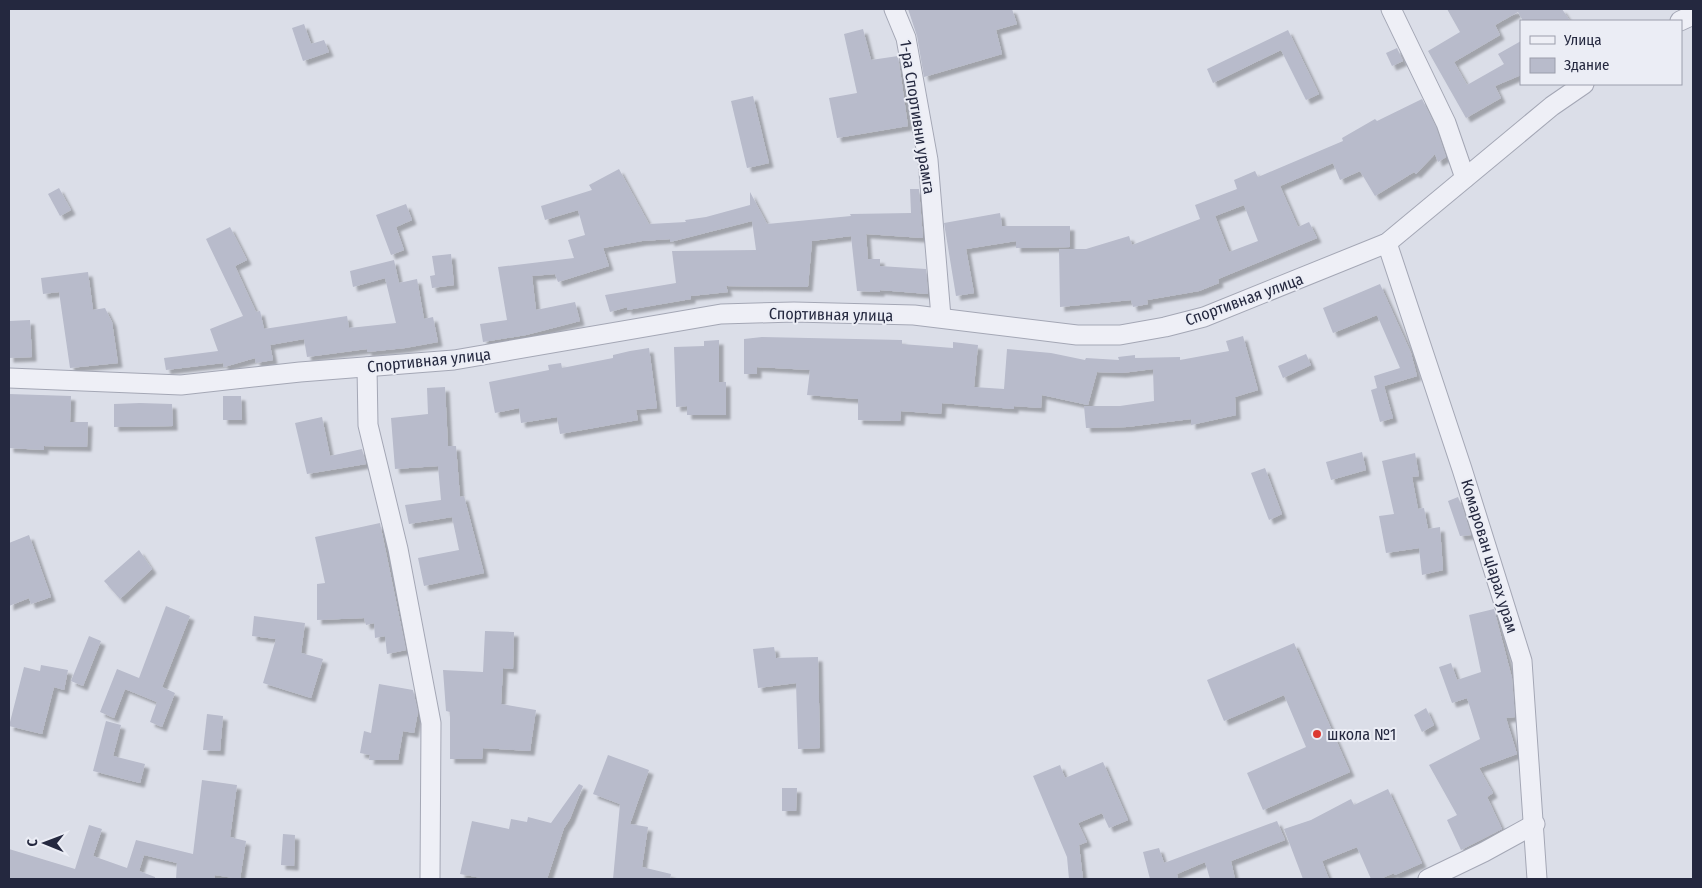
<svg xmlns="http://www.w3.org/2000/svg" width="1702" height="888" viewBox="0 0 1702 888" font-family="'Fira Sans Condensed',sans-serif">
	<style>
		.building { fill: #b8bbcb; fill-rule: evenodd; filter: url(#shadow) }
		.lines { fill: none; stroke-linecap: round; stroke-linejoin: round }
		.minor-casing { stroke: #a4a7b5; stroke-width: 21 }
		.minor { stroke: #eeeff6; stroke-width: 19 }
		.poi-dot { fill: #dc3931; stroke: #ebedf5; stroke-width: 2 }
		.labels { text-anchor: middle; stroke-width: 4; stroke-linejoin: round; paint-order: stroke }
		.street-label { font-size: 16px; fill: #24283f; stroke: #ebedf5 }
		.poi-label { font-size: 16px; fill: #24283f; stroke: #ebedf5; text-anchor: start }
	</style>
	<defs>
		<filter id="shadow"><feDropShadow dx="4.5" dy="4.5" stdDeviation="1" flood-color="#0004"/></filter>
	</defs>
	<rect width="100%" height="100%" fill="#dbdee8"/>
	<g class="building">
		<polygon points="908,9 1012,9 1017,24 996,30 1002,54 924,77 917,36"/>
		<polygon points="1447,9 1562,9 1570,21 1523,21 1518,12 1495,25 1500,35 1454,62 1467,85 1504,64 1498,54 1521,41 1521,75 1495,86 1501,98 1466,118 1428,51 1460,32"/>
		<polygon points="304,24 311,44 324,40 329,52 303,61 292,28"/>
		<polygon points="863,29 871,60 898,56 908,126 837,138 829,98 857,93 844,34"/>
		<polygon points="1288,30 1319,94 1306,100 1281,50 1213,83 1207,69"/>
		<polygon points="1397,48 1403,61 1392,66 1386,53"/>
		<polygon points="753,96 769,163 747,168 731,101"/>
		<path d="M1422 99 1436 127 1446 157 1438 162 1435 154 1416 174 1414 172 1375 196 1360 171 1340 180 1333 163 1280 186 1298 227 1309 222 1317 238 1218 279 1219 283 1199 291 1147 300 1148 304 1133 307 1131 300 1060 307 1059 249H1086L1129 236 1132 245 1200 219 1195 205 1237 189 1234 180 1255 171 1258 177 1343 141 1342 138 1375 119 1377 121ZM1244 205 1258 241 1229 252 1215 216Z"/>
		<polygon points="619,169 649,224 686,222 685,220 706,217 750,205 750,192 767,224 851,216 850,214 911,213 910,189 919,189 923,238 866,234 868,259 880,259 880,266 926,269 928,294 880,290 880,292 857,291 851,236 812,241 808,287 726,286 728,292 691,296 691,299 627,310 627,307 610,312 605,295 676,283 672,251 756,250 752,221 670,242 670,239 642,241 603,248 609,266 558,282 555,274 532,276 536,310 575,302 580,321 526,335 483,342 480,324 507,320 498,267 574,258 568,240 585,235 578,210 545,220 541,206 592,190 589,185"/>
		<polygon points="59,188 71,210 60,216 48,194"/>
		<polygon points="406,204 412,220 396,227 404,250 391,255 376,215"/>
		<polygon points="1000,213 1002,226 1070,226 1070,247 1016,248 1016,241 966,249 974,293 956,296 944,223"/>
		<polygon points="230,227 247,260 235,266 256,312 260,311 264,329 347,316 349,328 396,323 385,278 353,287 350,271 394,260 399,283 417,279 424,319 433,317 438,342 405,348 367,352 367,349 307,357 304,339 270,345 273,360 256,363 255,358 224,367 223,363 166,370 164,358 218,351 210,329 243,316 206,239"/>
		<polygon points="451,254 454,285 432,288 430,276 435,275 432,256"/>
		<polygon points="88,272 93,310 105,308 112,322 118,363 70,368 59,292 43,294 41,278"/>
		<polygon points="1380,284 1411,353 1417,376 1384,386 1393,418 1380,422 1371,390 1377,388 1374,376 1400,368 1377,315 1333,333 1323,308"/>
		<polygon points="30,320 32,357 9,358 9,321"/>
		<polygon points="1243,336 1258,390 1235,397 1236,415 1191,425 1191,419 1127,427 1086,428 1084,406 1120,406 1154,401 1153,369 1122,373 1097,372 1088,405 1042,395 1041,408 1014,406 1014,409 942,403 941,414 901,411 900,421 858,420 858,399 807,395 810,370 757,367 757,374 744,374 744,339 762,337 902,340 902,344 953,348 953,342 978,345 974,387 1004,389 1007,349 1051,353 1085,360 1086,358 1119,360 1118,357 1135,355 1135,358 1180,357 1180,360 1229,351 1226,341"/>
		<polygon points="719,340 719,382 726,382 726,415 687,415 687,406 676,407 674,347 704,346 704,341"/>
		<polygon points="649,348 657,408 636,410 638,420 560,434 557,417 521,423 519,408 495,413 489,382 549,370 548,365 561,363 562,368 613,358 613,355 630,351"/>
		<polygon points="1306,354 1311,365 1283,378 1278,366"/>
		<polygon points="445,387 448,446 456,446 460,497 464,496 484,573 424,586 418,558 459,550 452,517 409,524 405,505 441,500 438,466 395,469 391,418 428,414 427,388"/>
		<polygon points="9,394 71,396 70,422 88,422 87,447 44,446 44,450 9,448"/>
		<polygon points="223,396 241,396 242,420 223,420"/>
		<polygon points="140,403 172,404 173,426 114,427 114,404"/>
		<polygon points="322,417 330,456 362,449 366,464 307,474 295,423"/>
		<polygon points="1362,452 1366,470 1331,480 1326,462"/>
		<polygon points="1415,453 1419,476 1412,477 1418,509 1424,508 1428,529 1440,527 1443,570 1422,575 1419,548 1386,553 1379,516 1394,514 1382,461"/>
		<polygon points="1265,468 1282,514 1269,520 1251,473"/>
		<polygon points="1458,497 1463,509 1471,535 1460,536 1448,501"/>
		<polygon points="380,523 406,650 387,654 385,636 375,638 374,623 366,625 364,618 317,620 317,584 325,583 315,537"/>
		<polygon points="29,535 51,597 31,604 29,598 9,606 9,543"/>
		<polygon points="139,550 152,569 120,599 104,581"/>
		<polygon points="166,606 190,616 162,687 175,693 162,727 150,722 157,702 125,689 114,718 100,712 117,669 139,678"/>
		<polygon points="1494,609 1512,678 1515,717 1506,718 1517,754 1479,768 1493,793 1487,797 1502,829 1461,850 1447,820 1457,815 1429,765 1480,739 1467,698 1452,703 1439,667 1451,663 1457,680 1481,672 1469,615"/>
		<polygon points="254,616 305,623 301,653 323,659 311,698 263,683 276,639 252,636"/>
		<polygon points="485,631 514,632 513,669 503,668 501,704 536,710 530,751 483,748 482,759 450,759 450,712 446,711 443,670 483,672"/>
		<polygon points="89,636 101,641 83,686 71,681"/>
		<polygon points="1294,643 1350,772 1263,810 1247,773 1306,747 1284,695 1224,721 1207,680"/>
		<polygon points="774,647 776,658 818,657 820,748 798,749 796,683 758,688 753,649"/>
		<polygon points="41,665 68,670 64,690 54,687 42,734 9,726 24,667 40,671"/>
		<polygon points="379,684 413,690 418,712 414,733 403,731 398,760 369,760 370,755 360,753 364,731 371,733"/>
		<polygon points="1426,708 1434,725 1422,732 1414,715"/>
		<polygon points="207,714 223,716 220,751 203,750"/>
		<polygon points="106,721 121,725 113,756 145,764 140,783 93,771"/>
		<polygon points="608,755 649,770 630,824 648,827 642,867 671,874 670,879 613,879 620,804 593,794"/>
		<polygon points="1103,762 1128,820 1109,828 1102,813 1078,823 1087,842 1079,845 1083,879 1069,879 1067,857 1033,776 1060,765 1065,778"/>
		<polygon points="202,780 237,785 230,837 246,841 240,879 215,875 214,879 176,879 177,863 144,855 139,871 155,877 155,879 9,879 9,849 75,869 89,825 102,829 93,856 127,868 136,840 193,854"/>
		<polygon points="579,784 583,786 570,819 564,828 547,879 487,879 460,874 472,821 509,829 511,819 527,822 528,817 551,823"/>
		<polygon points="782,788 797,788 796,811 782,811"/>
		<polygon points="1388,789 1422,863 1395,875 1394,873 1380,879 1371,879 1357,847 1322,861 1329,879 1303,879 1284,829 1311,820 1351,799 1354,805"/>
		<polygon points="1277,821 1285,840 1231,861 1235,879 1210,879 1205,862 1177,874 1178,879 1150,879 1143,852 1159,848 1164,863"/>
		<polygon points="283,834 295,835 294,866 281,865"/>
	</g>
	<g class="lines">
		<g class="minor-casing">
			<g id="minor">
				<polyline points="894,9 906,38 928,160 941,317"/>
				<polyline points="1391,9 1446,123 1465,178"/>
				<polyline points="1680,21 1693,15"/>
				<polyline points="1387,243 1462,469 1522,661 1537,879"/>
				<polyline points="367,367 368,425 398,549 431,723 430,879"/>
				<polyline points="9,378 181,385 300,372 454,360 721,314 794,312 914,315 1077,335 1120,335 1165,327 1204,317 1387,243 1552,106 1584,84"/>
				<polyline points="1428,879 1484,852 1535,824"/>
			</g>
		</g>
		<use href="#minor" class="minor"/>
	</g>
	<circle class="poi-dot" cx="1317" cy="734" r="5"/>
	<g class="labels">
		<g class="street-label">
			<text transform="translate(918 117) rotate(81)" y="6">1-ра Спортивни урамга</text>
			<text transform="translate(1244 299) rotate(-20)" y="6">Спортивная улица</text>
			<text transform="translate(831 314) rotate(1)" y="6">Спортивная улица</text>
			<text transform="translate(429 360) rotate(-6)" y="6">Спортивная улица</text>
			<text transform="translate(1490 556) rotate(73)" y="6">Комарован цIарах урам</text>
		</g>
		<g class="poi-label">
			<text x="1327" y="740">школа №1</text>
		</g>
	</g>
	<rect width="1702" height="888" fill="none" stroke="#24283f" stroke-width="20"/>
	<rect x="1520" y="20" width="162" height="65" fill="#ebedf5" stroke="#9b9eac"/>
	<rect x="1530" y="36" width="25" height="8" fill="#eeeff6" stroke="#9b9eac"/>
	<text x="1564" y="45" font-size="15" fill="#24283f">Улица</text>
	<rect x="1530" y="58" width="25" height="15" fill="#b8bbcb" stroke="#9b9eac"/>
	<text x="1564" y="70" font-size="15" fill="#24283f">Здание</text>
	<g transform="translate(45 843) rotate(271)" stroke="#ebedf5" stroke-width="4" paint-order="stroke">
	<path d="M0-4L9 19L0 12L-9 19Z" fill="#24283f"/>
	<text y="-8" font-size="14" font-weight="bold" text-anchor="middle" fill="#24283f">С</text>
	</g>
</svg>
